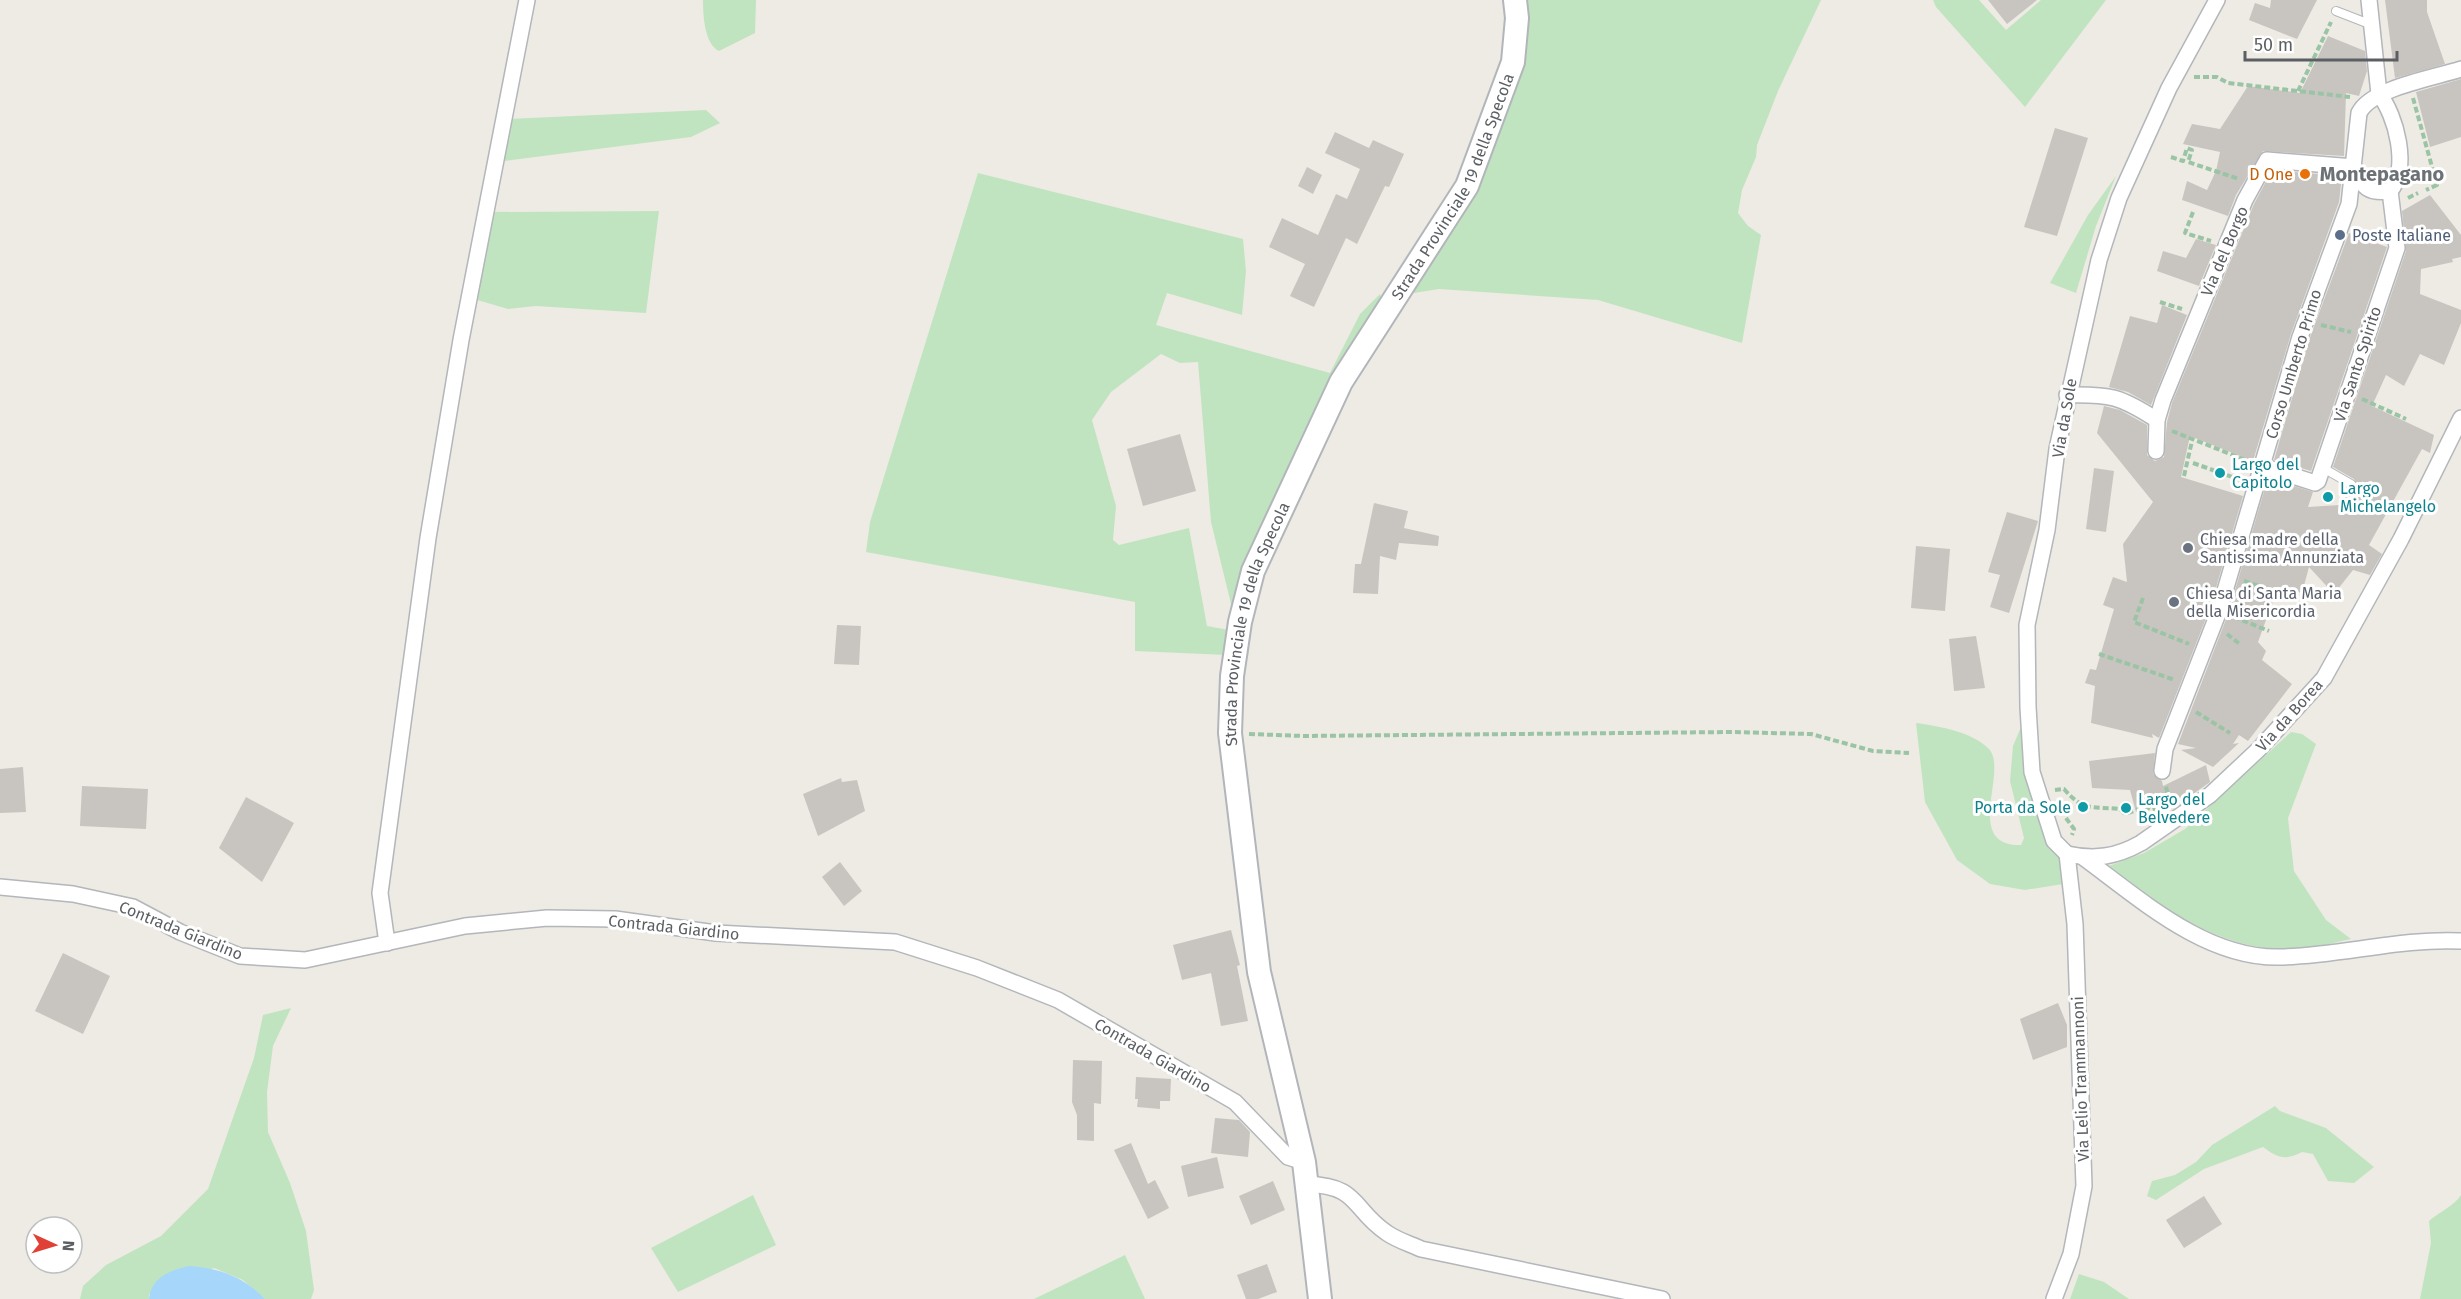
<svg xmlns="http://www.w3.org/2000/svg" width="2461" height="1299" viewBox="0 0 2461 1299" font-family="'Fira Sans',sans-serif">
	<style>
		.green { fill: #c1e4c0 }
		.water { fill: #a6d7fb }
		.building { fill: #c8c5c0 }
		.lines { fill: none; stroke-linecap: round; stroke-linejoin: round }
		.lane-casing { stroke: #b3b6ba; stroke-width: 10 }
		.street-casing { stroke: #b3b6ba; stroke-width: 18 }
		.secondary-casing { stroke: #b2b6ba; stroke-width: 26 }
		.path { stroke: #9ac4a5; stroke-width: 4; stroke-dasharray: 6 3; stroke-linecap: butt }
		.lane { stroke: #fff; stroke-width: 8 }
		.street { stroke: #fff; stroke-width: 15 }
		.secondary { stroke: #fff; stroke-width: 22 }
		.food-dot { fill: #e8710a; stroke: #fff; stroke-width: 2 }
		.service-dot { fill: #5c6f8a; stroke: #fff; stroke-width: 2 }
		.culture-dot { fill: #0f9aa8; stroke: #fff; stroke-width: 2 }
		.worship-dot { fill: #6b7280; stroke: #fff; stroke-width: 2 }
		.labels { text-anchor: middle; stroke-width: 6; stroke-linejoin: round; paint-order: stroke }
		.food-label { font-size: 16px; fill: #c56008; stroke: #fff; text-anchor: end }
		.street-label { font-size: 16px; fill: #5b5f63; stroke: #fff }
		.service-label { font-size: 16px; fill: #4e5e75; stroke: #fff; text-anchor: start }
		.culture-label { font-size: 16px; fill: #0d838f; stroke: #fff; text-anchor: start }
		.worship-label { font-size: 16px; fill: #5b616d; stroke: #fff; text-anchor: start }
		.quarter-label { font-size: 20px; font-weight: bold; fill: #6c7175; stroke: #fff }
	</style>
	<rect width="100%" height="100%" fill="#edebe3"/>
	<g class="green">
		<path d="M703 0H756L755 33 719 51C704 44 703 14 703 0Z"/>
		<polygon points="1523,0 1821,0 1778,91 1757,145 1756,157 1742,190 1738,213 1748,226 1761,235 1742,343 1598,300 1439,289 1414,293 1410,282 1454,221"/>
		<polygon points="1933,0 1979,0 2006,30 2041,0 2106,0 2025,107 1936,7"/>
		<polygon points="706,110 720,123 691,137 497,162 506,119"/>
		<polygon points="978,173 1243,239 1246,271 1242,315 1167,293 1156,325 1330,373 1360,314 1380,294 1383,307 1233,612 1211,522 1198,362 1180,363 1161,354 1111,392 1092,420 1116,506 1113,540 1119,545 1189,528 1207,626 1229,630 1227,655 1135,651 1135,602 866,552 870,522"/>
		<polygon points="2116,176 2096,226 2076,293 2050,283 2088,215"/>
		<polygon points="659,211 646,313 536,306 508,309 474,299 488,212"/>
		<path d="M1916 723C1938 726 1973 732 1989 749 2009 771 1962 846 2021 845L2024 838 2010 781 2013 746 2021 727 2029 783 2059 859 2063 884 2025 890 1990 884 1957 860 1925 802Z"/>
		<path d="M2291 732 2302 734 2316 744 2288 818 2294 871 2326 920 2351 939C2335 942 2318 948 2301 949 2226 955 2164 909 2106 867L2144 853 2185 829Z"/>
		<polygon points="291,1008 273,1046 267,1092 268,1132 290,1183 306,1231 314,1290 311,1299 265,1299 243,1280 214,1268 149,1294 149,1299 80,1299 83,1286 106,1265 161,1236 208,1189 254,1058 263,1015"/>
		<path d="M2275 1106 2280 1111 2326 1128 2374 1167 2354 1183 2328 1181 2313 1154 2302 1152C2285 1161 2278 1158 2263 1147L2204 1169 2156 1200 2147 1196 2152 1181 2175 1175 2196 1162 2212 1145Z"/>
		<polygon points="753,1195 776,1245 678,1292 651,1248"/>
		<path d="M2461 1195V1299H2420L2431 1243 2429 1221C2439 1212 2454 1206 2461 1195Z"/>
		<polygon points="1125,1255 1145,1299 1034,1299"/>
		<polygon points="2079,1274 2104,1282 2129,1299 2070,1299"/>
	</g>
	<path class="water" d="M189 1266C219 1268 244 1277 265 1299H149C151 1277 171 1270 189 1266Z"/>
	<g class="building">
		<polygon points="1988,0 2037,0 2007,24"/>
		<polygon points="2271,0 2317,0 2297,39 2249,20 2255,3 2270,8"/>
		<polygon points="2385,0 2427,0 2427,12 2445,64 2395,78"/>
		<polygon points="2328,36 2365,51 2367,71 2359,96 2346,93 2344,156 2263,151 2236,195 2228,216 2182,200 2187,181 2207,190 2216,171 2220,152 2183,144 2192,124 2220,129 2248,86 2300,93"/>
		<polygon points="2461,79 2461,137 2430,147 2416,92"/>
		<polygon points="2055,128 2088,138 2057,236 2024,227"/>
		<polygon points="1335,132 1369,148 1373,140 1404,154 1389,187 1385,186 1357,244 1346,238 1314,307 1290,296 1305,264 1269,247 1282,218 1318,235 1336,194 1347,199 1360,169 1325,153"/>
		<polygon points="1307,167 1322,175 1313,194 1298,186"/>
		<polygon points="2272,170 2342,176 2339,202 2291,334 2253,461 2190,436 2181,477 2243,496 2210,608 2159,738 2152,734 2153,738 2091,723 2095,686 2085,683 2090,669 2096,670 2114,609 2103,605 2113,577 2127,582 2123,544 2153,502 2097,433 2104,406 2120,410 2147,425 2147,455 2155,461 2164,457 2167,422 2172,403 2254,204"/>
		<polygon points="2430,195 2461,235 2461,257 2452,259 2453,262 2421,269 2420,294 2461,310 2461,323 2444,365 2420,354 2404,386 2386,375 2372,406 2434,435 2430,453 2422,449 2369,545 2382,554 2370,575 2353,570 2334,594 2309,567 2302,593 2278,587 2258,642 2266,651 2262,660 2292,684 2248,741 2239,735 2233,744 2239,743 2213,767 2181,750 2196,748 2178,744 2228,614 2268,478 2313,492 2308,507 2340,505 2349,490 2356,487 2354,479 2333,467 2406,251 2402,211"/>
		<polygon points="2349,233 2387,247 2311,471 2274,460 2309,340"/>
		<polygon points="2196,239 2216,245 2199,286 2157,271 2163,251 2186,258"/>
		<polygon points="2162,305 2187,315 2151,405 2128,392 2109,387 2130,316 2157,323"/>
		<polygon points="1180,434 1196,491 1143,506 1127,449"/>
		<polygon points="2094,468 2114,471 2106,532 2086,529"/>
		<polygon points="1374,503 1408,511 1404,528 1439,536 1438,546 1399,543 1396,560 1380,556 1378,594 1353,593 1355,564 1361,564"/>
		<polygon points="2007,512 2038,521 2009,613 1990,607 2000,575 1988,572"/>
		<polygon points="1916,546 1950,549 1945,611 1911,608"/>
		<polygon points="837,625 861,626 859,665 834,664"/>
		<polygon points="1976,636 1985,688 1954,691 1949,639"/>
		<polygon points="2155,753 2153,774 2162,781 2163,786 2206,765 2210,782 2182,802 2177,797 2136,812 2130,790 2092,788 2089,761"/>
		<polygon points="23,767 26,812 0,813 0,769"/>
		<polygon points="841,778 842,782 857,780 865,811 818,836 803,794"/>
		<polygon points="82,786 148,789 146,829 80,826"/>
		<polygon points="246,797 294,823 262,882 219,848"/>
		<polygon points="840,862 862,891 844,906 822,877"/>
		<polygon points="1231,930 1240,965 1237,966 1248,1021 1221,1026 1211,973 1182,980 1173,945"/>
		<polygon points="63,953 110,976 83,1034 35,1011"/>
		<polygon points="2058,1003 2067,1025 2067,1047 2033,1060 2020,1019"/>
		<polygon points="1073,1060 1102,1061 1101,1104 1094,1103 1094,1141 1077,1140 1077,1115 1072,1102"/>
		<polygon points="1136,1077 1171,1079 1170,1101 1160,1101 1160,1109 1137,1107 1138,1099 1135,1099"/>
		<polygon points="1215,1118 1239,1120 1250,1132 1248,1157 1211,1153"/>
		<polygon points="1131,1143 1148,1184 1155,1180 1169,1208 1148,1219 1114,1150"/>
		<polygon points="1217,1157 1224,1188 1188,1197 1181,1166"/>
		<polygon points="1273,1181 1285,1210 1251,1225 1239,1196"/>
		<polygon points="2204,1196 2222,1224 2184,1248 2166,1220"/>
		<polygon points="1267,1264 1277,1292 1258,1299 1246,1299 1237,1275"/>
	</g>
	<g class="lines">
		<g class="lane-casing">
			<g id="lane">
				<polyline points="2336,11 2372,25"/>
				<polyline points="2323,468 2351,484"/>
			</g>
		</g>
		<g class="street-casing">
			<g id="street">
				<polyline points="2369,0 2379,94"/>
				<path d="M2354 168C2361 187 2369 194 2390 191 2410 168 2396 115 2379 94"/>
				<path d="M2067 395C2110 394 2120 396 2157 420"/>
				<polyline points="2156,451 2157,420 2163,400 2245,200 2267,160 2354,167"/>
				<polyline points="2262,466 2315,483 2318,481 2397,248 2390,191"/>
				<path d="M2162 771 2165 749 2219 611 2300 337 2349 204 2359 113C2371 88 2434 78 2461 69"/>
				<polyline points="2067,854 2054,841 2032,772 2028,707 2027,625 2047,530 2057,449 2099,260 2119,198 2169,88 2217,0"/>
				<path d="M2067 854C2095 860 2116 857 2141 843L2210 795 2259 749 2324 678 2401 539 2461 418"/>
				<path d="M2084 858C2140 899 2206 959 2280 957 2340 956 2400 938 2461 941"/>
				<polyline points="0,887 73,894 133,907 180,932 240,956 305,960 465,926 547,918 615,919 716,933 895,942 977,968 1058,1000 1235,1102 1288,1157 1304,1162"/>
				<polyline points="387,943 380,893 428,538 461,340 527,0"/>
				<path d="M1306 1184C1361 1186 1351 1209 1387 1233 1397 1240 1410 1244 1421 1249L1662 1299"/>
				<polyline points="2054,1299 2071,1254 2084,1186 2075,924 2067,854"/>
			</g>
		</g>
		<g class="secondary-casing">
			<g id="secondary">
				<path id="s1" d="M1320 1299 1304 1162 1259 972 1230 733 1232 676 1240 622 1253 571 1341 382 1467 186 1513 62 1517 18 1515 0"/>
			</g>
		</g>
		<g class="path">
			<polyline points="2194,77 2217,77 2228,83 2350,97"/>
			<polyline points="2298,91 2331,22"/>
			<polyline points="2413,98 2437,185 2426,190"/>
			<polyline points="2171,157 2183,161 2187,148 2192,150 2188,162 2239,179"/>
			<polyline points="2408,198 2418,193"/>
			<polyline points="2193,212 2185,233 2211,241"/>
			<polyline points="2355,229 2377,237 2376,242"/>
			<polyline points="2160,302 2182,309"/>
			<polyline points="2321,325 2351,332"/>
			<polyline points="2362,399 2406,419"/>
			<polyline points="2172,431 2248,461"/>
			<polyline points="2193,463 2241,480"/>
			<polyline points="2184,476 2192,441"/>
			<polyline points="2244,581 2296,598"/>
			<polyline points="2143,598 2134,622 2189,644"/>
			<polyline points="2234,617 2269,631"/>
			<polyline points="2227,634 2241,645"/>
			<polyline points="2099,654 2175,680"/>
			<polyline points="2196,712 2230,733"/>
			<polyline points="1249,734 1304,736 1733,732 1811,734 1873,751 1909,753"/>
			<polyline points="2166,787 2170,803"/>
			<path d="M2055 790 2064 789C2084 812 2091 806 2120 809L2125 814 2146 807 2151 810 2160 807"/>
			<polyline points="2066,818 2074,829 2072,835"/>
		</g>
		<use href="#lane" class="lane"/>
		<use href="#street" class="street"/>
		<use href="#secondary" class="secondary"/>
	</g>
	<circle class="food-dot" cx="2305" cy="174" r="6"/>
	<circle class="service-dot" cx="2340" cy="235" r="6"/>
	<g class="culture-dot">
		<circle cx="2220" cy="473" r="6"/>
		<circle cx="2328" cy="497" r="6"/>
		<circle cx="2083" cy="807" r="6"/>
		<circle cx="2126" cy="808" r="6"/>
	</g>
	<g class="worship-dot">
		<circle cx="2188" cy="548" r="6"/>
		<circle cx="2174" cy="602" r="6"/>
	</g>
	<g class="labels">
		<g class="food-label">
			<text x="2293" y="180">D One</text>
		</g>
		<g class="street-label">
			<text dy="6" stroke="none"><textPath href="#s1" startOffset="1173">Strada Provinciale 19 della Specola</textPath></text>
			<text transform="translate(2224 251) rotate(-67)" y="6">Via del Borgo</text>
			<text transform="translate(2293 364) rotate(-73)" y="6">Corso Umberto Primo</text>
			<text transform="translate(2357 364) rotate(-72)" y="6">Via Santo Spirito</text>
			<text transform="translate(2064 418) rotate(-80)" y="6">Via da Sole</text>
			<text dy="6" stroke="none"><textPath href="#s1" startOffset="687">Strada Provinciale 19 della Specola</textPath></text>
			<text transform="translate(2289 715) rotate(-48)" y="6">Via da Borea</text>
			<text transform="translate(674 927) rotate(6)" y="6">Contrada Giardino</text>
			<text transform="translate(181 930) rotate(22)" y="6">Contrada Giardino</text>
			<text transform="translate(1153 1055) rotate(30)" y="6">Contrada Giardino</text>
			<text transform="translate(2080 1079) rotate(-92)" y="6">Via Lelio Trammannoni</text>
		</g>
		<g class="service-label">
			<text x="2352" y="241">Poste Italiane</text>
		</g>
		<g class="culture-label">
			<text x="2232" y="470">Largo del<tspan x="2232" dy="18">Capitolo</tspan></text>
			<text x="2340" y="494">Largo<tspan x="2340" dy="18">Michelangelo</tspan></text>
			<text x="2138" y="805">Largo del<tspan x="2138" dy="18">Belvedere</tspan></text>
			<text x="2071" y="813" text-anchor="end">Porta da Sole</text>
		</g>
		<g class="worship-label">
			<text x="2200" y="545">Chiesa madre della<tspan x="2200" dy="18">Santissima Annunziata</tspan></text>
			<text x="2186" y="599">Chiesa di Santa Maria<tspan x="2186" dy="18">della Misericordia</tspan></text>
		</g>
		<g class="quarter-label">
			<text x="2382" y="181">Montepagano</text>
		</g>
	</g>
	<g transform="translate(54 1245) rotate(94)"><circle r="28" fill="#ffffff" stroke="#bdbfc1" stroke-width="1.5"/>
	<path d="M0-4.5L10 22L0 15L-10 22Z" fill="#e04036"/>
	<text y="-9" font-size="16" font-weight="bold" text-anchor="middle" fill="#5b5f63">N</text>
	</g>
	<path d="M2245 51v9h152v-9" fill="none" stroke="#5b5f63" stroke-width="3"/>
	<text x="2254" y="51" font-size="18" fill="#5b5f63" stroke="#ffffff" stroke-width="4.5" paint-order="stroke">50 m</text>
</svg>
